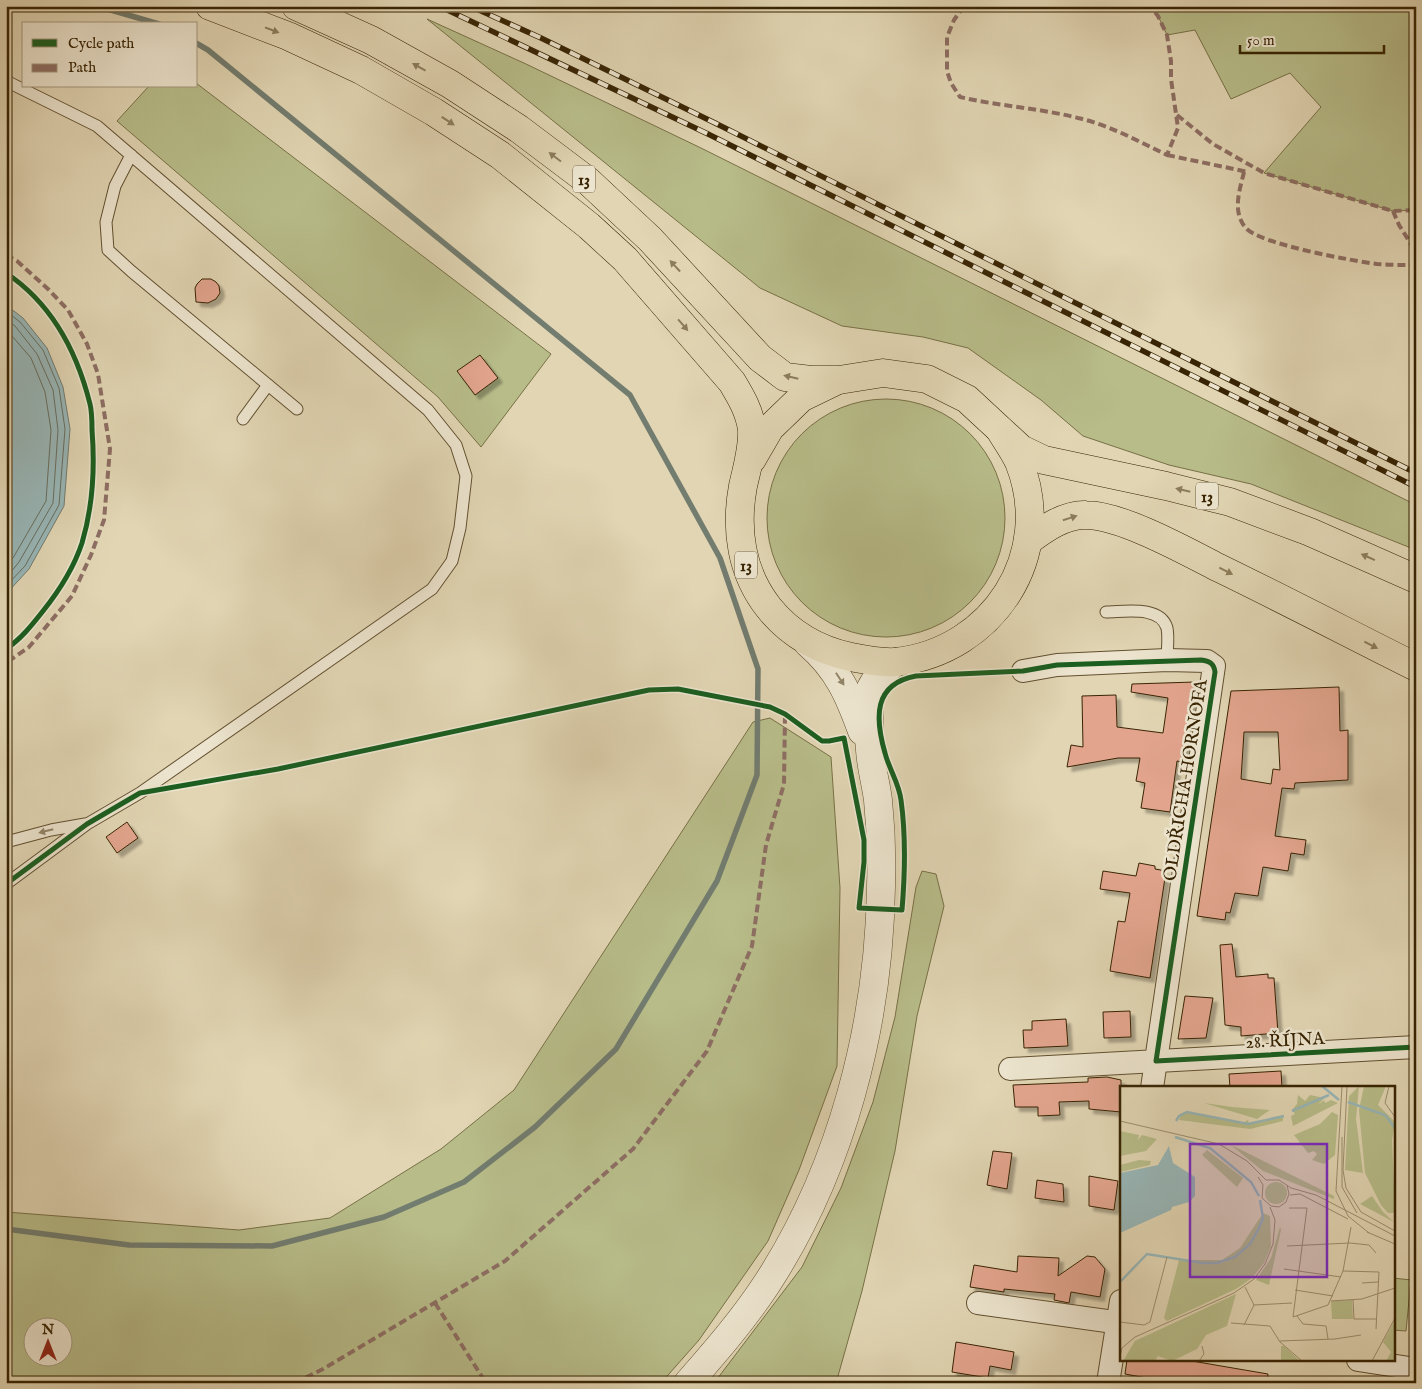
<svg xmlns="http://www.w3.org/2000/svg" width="1422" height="1389" viewBox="0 0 1422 1389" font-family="'IM FELL English',serif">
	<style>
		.green { fill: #b7bc89; stroke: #787046; fill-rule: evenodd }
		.water { fill: #98b6b7; stroke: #727c6f }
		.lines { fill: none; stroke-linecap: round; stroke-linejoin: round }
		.shore { stroke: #686d5d; stroke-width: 1 }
		.stream { stroke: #727c6f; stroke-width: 5.5 }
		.building { fill: #e2a48d; stroke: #382403; fill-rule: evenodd; filter: url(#shadow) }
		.service-casing { stroke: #62502f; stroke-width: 13 }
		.minor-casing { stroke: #62502f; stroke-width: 24 }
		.tertiary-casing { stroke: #62502f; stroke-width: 29 }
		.trunk-casing { stroke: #382403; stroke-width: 29 }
		.path { stroke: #382403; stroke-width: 3; stroke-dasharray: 1 2.5; stroke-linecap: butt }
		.service { stroke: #ece4ce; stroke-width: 11 }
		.minor { stroke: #ece4ce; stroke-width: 22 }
		.tertiary { stroke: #ece4ce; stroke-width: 28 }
		.trunk { stroke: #e1d5b3; stroke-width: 28 }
		.rail-casing { stroke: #382403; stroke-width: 5.5 }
		.rail { stroke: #ece4ce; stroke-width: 4; stroke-dasharray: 11; stroke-linecap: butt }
		.quiet { stroke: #8d6e63; stroke-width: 4; stroke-dasharray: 8 4; stroke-linecap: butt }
		.cycleway-casing { stroke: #ece4ce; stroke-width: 8 }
		.cycleway { stroke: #1b5e20; stroke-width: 5 }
		.oneway { fill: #8c7c5b }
		.oneway2 { fill: #928468 }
		.labels { text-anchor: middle; stroke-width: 5; stroke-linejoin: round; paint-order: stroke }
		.shield { fill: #ece4ce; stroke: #6e5e40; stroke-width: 1 }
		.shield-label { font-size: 16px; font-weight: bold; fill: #382403 }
		.street-label { font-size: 18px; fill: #382403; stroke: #ece4ce }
		.inset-river { fill: none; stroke: #98b6b7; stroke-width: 2.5 }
		.inset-road { fill: none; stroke: #9d8e6d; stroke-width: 1 }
		.view { fill: #7b2cbf; fill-opacity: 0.15; stroke: #7b2cbf; stroke-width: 2.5 }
		.inset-edge { fill: none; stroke: #382403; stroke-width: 2.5 }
	</style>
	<defs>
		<filter id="shadow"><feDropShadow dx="4.5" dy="4.5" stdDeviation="1" flood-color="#0004"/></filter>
	</defs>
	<rect width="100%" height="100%" fill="#e1d5b3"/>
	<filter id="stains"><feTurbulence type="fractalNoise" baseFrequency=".004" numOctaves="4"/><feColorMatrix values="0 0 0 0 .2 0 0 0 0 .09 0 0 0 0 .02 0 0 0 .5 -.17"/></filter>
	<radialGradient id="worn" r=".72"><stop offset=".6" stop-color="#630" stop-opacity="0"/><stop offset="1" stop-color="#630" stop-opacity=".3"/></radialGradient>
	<g class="green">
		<polygon points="1150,6 1416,6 1416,210 1393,211 1264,173 1321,107 1290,73 1231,99 1195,30 1167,35 1158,16"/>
		<polygon points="427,19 526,64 701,148 1416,505 1416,550 1251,484 1169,465 1083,436 1041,400 968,348 923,337 842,326 760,288"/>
		<polygon points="196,83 551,354 481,447 438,397 117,121 149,86 196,86"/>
		<circle cx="886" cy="518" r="119"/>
		<path d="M770 718 831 757 840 888 837 1066 799 1170 768 1241 699 1340 661 1383H6V1212L239 1230 330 1218 441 1149 514 1090 753 722ZM62 1326V1356H32V1326Z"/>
		<polygon points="922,871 936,874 944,906 917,1016 895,1151 862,1291 836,1383 714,1383 802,1267 841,1188 873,1102 895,1017 916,887"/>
		<polygon points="1393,1278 1411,1280 1406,1331 1393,1330"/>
	</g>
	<polygon class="water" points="6,305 23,318 47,348 63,387 70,429 64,506 29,569 6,594"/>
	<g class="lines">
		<g class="shore">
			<polyline points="6,311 20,322 43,350 59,388 65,429 59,505 25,566 6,586"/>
			<polyline points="6,319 15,326 37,354 53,390 58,430 53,503 19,562 6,578"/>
			<polyline points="6,329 31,358 45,392 51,430 46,501 13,558 6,566"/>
		</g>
		<g class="stream">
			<polyline points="97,6 159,24"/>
			<polyline points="6,1229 129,1245 272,1246 384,1217 464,1182 535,1127 616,1049 717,881 757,775 758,669 720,558 630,395 208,50 196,43"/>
		</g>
	</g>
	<g class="building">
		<polygon points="202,279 211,279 216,282 219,286 220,293 216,299 208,303 196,302 195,288 197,284"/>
		<polygon points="480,355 498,378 475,395 457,371"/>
		<polygon points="1195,682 1183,762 1177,761 1170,812 1141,808 1145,783 1136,781 1140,758 1118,758 1067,767 1071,745 1083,747 1082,696 1116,695 1117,727 1163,733 1168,698 1131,692 1132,684"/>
		<path d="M1339 687 1340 731 1348 730V780L1295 783 1294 789 1282 788 1275 836 1306 840 1304 855 1291 853 1288 871 1263 867 1258 896 1235 893 1230 913 1226 912 1225 920 1197 916 1231 691ZM1244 732H1278L1280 770 1273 769 1271 784 1241 779Z"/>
		<polygon points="127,822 138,838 117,853 106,837"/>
		<polygon points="1139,863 1155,866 1155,869 1166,871 1150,978 1110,971 1118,921 1125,922 1130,893 1100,889 1103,871 1136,876"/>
		<polygon points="1232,944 1236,977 1268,974 1268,978 1274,978 1278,1033 1241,1036 1241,1027 1225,1025 1220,945"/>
		<polygon points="1185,996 1213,998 1206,1038 1178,1039"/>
		<polygon points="1130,1011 1131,1037 1104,1038 1103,1012"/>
		<polygon points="1066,1019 1068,1046 1024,1048 1023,1030 1032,1030 1032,1021"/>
		<polygon points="1281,1071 1282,1088 1230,1088 1229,1074"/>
		<polygon points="1107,1077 1121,1080 1121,1112 1089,1109 1089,1101 1059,1102 1060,1115 1038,1116 1038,1107 1015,1107 1013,1085 1088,1082 1088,1078"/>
		<polygon points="993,1151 1012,1153 1007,1189 987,1185"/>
		<polygon points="1089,1176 1118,1181 1114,1210 1089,1206"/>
		<polygon points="1037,1180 1063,1184 1064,1202 1035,1198"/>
		<polygon points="1018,1256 1059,1258 1058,1276 1087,1256 1095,1257 1105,1269 1100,1297 1071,1292 1069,1303 1054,1300 1055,1294 1004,1289 1004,1292 970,1287 974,1265 1017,1272"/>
		<polygon points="956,1342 1014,1352 1011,1370 990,1366 988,1378 952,1372"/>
		<polygon points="1127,1360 1186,1360 1268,1374 1267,1383 1175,1383 1125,1374"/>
	</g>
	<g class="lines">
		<g class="service-casing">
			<g id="service">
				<polyline points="6,81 97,126 428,410 456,445 466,476 460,528 452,561 432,589 140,793 87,824 6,884"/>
				<polyline points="131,155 115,186 106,222 108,250 131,271 297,409"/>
				<polyline points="243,419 268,385"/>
				<path d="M1106 612C1124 612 1160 605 1167 628 1169 638 1167 650 1167 660"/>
				<polyline points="6,842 51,830 85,824"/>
			</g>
		</g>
		<g class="minor-casing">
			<g id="minor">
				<polyline points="1023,671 1057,665 1167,660 1207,661 1214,666 1152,1088"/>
				<polyline points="1010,1069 1416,1047"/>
				<polyline points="978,1303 1121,1323"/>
				<polyline points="1358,1360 1416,1369"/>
				<polyline points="1108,1383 1121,1301"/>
			</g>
		</g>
		<g class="tertiary-casing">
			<g id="tertiary">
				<path d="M808 643C838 669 849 695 862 731"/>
				<path d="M688 1383C716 1351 743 1320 766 1285 842 1169 879 1024 881 887 882 858 881 829 878 800 876 784 871 767 870 750 869 740 869 729 869 719 869 709 867 697 871 688 876 677 886 670 895 662"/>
			</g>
		</g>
		<g class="trunk-casing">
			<g id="trunk">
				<path d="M210 6 288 36 361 70 434 112 500 155 589 226 625 259 732 382C741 397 750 412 752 430 753 449 747 468 743 486 735 529 741 573 769 608 790 634 818 650 851 657 866 660 881 663 896 662 993 651 1056 555 1019 462 1014 451 1006 440 1000 430"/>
				<polyline points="296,6 371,40 450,84 519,129 588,181 650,239 760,358 785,377 811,380 839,380 883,373 927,379 967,399 1021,449 1044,460 1166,486 1230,502 1310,532 1416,579"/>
				<polyline points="752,459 770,428 801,398 836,381"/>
				<path d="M1028 541C1044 529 1065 514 1086 515 1121 515 1186 551 1219 568 1285 600 1350 634 1416 667"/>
			</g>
		</g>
		<polyline class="path" points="943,675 1005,672"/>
		<use href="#service" class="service"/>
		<use href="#minor" class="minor"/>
		<use href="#tertiary" class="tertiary"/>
		<use href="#trunk" class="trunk"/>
		<g class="rail-casing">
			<g id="rail">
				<polyline points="439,6 708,134 1416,487"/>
				<polyline points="470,6 541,38 715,123 1416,473"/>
			</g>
		</g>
		<use href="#rail" class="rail"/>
		<g class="quiet">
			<path d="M964 6 954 20 947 37V71L951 83 960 97C998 106 1039 108 1078 118 1109 125 1138 141 1167 155L1178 128 1171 79V61L1167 35 1158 16 1150 6"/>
			<polyline points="1177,115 1213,144 1264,173 1393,211 1416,210"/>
			<polyline points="1167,155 1248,172"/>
			<path d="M1244 172C1240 189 1232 211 1245 227 1257 244 1354 261 1377 264 1390 265 1403 265 1416 265"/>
			<polyline points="1393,211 1399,225 1416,252"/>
			<polyline points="6,255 17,261 48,289 68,310 87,344 98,374 110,449 104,520 91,555 72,596 29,647 6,663"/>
			<polyline points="435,1303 486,1383"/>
			<polyline points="295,1383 323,1369 505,1261 633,1149 707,1051 752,946 766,845 784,784 785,714"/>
		</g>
		<g class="cycleway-casing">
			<g id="cycleway">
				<path d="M6 273C51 303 77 352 90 404 92 412 92 422 92 430 95 468 93 506 82 543 74 567 59 591 43 611 32 625 21 639 6 649"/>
				<path d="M6 884 87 824 140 793 278 769 630 694 649 690 678 689 770 707 785 714 822 741H829L844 738 864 840V862L859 908 902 910C905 874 906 836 901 800 899 783 889 769 885 753 875 718 873 684 916 676L1023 671 1057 665 1201 660C1209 661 1214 663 1215 672L1156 1061 1416 1047"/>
			</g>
		</g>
		<use href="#cycleway" class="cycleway"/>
	</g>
	<defs><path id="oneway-solid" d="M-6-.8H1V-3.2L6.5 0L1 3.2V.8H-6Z" transform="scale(1.25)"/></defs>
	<g class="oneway">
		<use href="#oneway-solid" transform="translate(272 30) rotate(21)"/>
		<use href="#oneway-solid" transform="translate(419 67) rotate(-151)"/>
		<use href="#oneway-solid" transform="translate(448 121) rotate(33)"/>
		<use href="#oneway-solid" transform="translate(555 157) rotate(-143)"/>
		<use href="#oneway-solid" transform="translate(675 266) rotate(-133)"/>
		<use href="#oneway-solid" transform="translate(683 325) rotate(49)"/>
		<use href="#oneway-solid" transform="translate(791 377) rotate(-167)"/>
		<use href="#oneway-solid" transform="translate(1183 490) rotate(-167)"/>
		<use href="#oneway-solid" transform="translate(1070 518) rotate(-18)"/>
		<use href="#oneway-solid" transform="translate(1368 557) rotate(-156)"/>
		<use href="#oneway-solid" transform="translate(1226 571) rotate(27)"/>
		<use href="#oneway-solid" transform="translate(1371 645) rotate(27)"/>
	</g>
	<g class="oneway2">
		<use href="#oneway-solid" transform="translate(840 679) rotate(57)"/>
		<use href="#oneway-solid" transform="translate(46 831) rotate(166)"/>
	</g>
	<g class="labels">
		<g class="shield">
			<rect x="573" y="165.5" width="22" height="27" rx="4"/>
			<rect x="1196" y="482.5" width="22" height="27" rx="4"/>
			<rect x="735" y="551.5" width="22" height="27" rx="4"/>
		</g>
		<g class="shield-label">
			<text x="584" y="185">13</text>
			<text x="1207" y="502">13</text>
			<text x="746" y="571">13</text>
		</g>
		<g class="street-label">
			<text transform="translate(1185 780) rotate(-81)" y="6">OLDŘICHA HORNOFA</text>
			<text transform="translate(1285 1040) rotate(-3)" y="6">28. ŘÍJNA</text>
		</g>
	</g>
	<g transform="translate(1120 1086)">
		<rect width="275" height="275" fill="#e1d5b3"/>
		<path d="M239 0 236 33 243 87 225 84 229 10ZM244 0H266L258 19 275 36 272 54 275 127H268L261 119 245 87 239 24ZM178 9 185 15 190 9 204 12 198 19 204 14 205 17 211 14 218 17 173 40 171 30 175 28 172 24 177 18ZM84 17 112 21 150 24 137 33ZM68 26 123 37 128 34 129 38 163 30V35L130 43 59 34 62 27ZM212 26 218 29 215 69 204 78 192 74 197 68 194 65 188 67 174 49 200 38ZM0 45 19 49 18 54 22 49 37 53 26 65 0 70ZM111 59 214 110V113L143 85ZM87 64 123 92 117 101 82 69ZM19 74 31 75 30 79 0 86V79ZM145 107a11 11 0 1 1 22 0a11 11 0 1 1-22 0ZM252 110 263 126 274 136 240 118ZM143 127 150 130 151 160 144 177 132 192 116 203 47 235 44 232 59 174H102L120 162ZM160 141 161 144 149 199 136 194 151 172ZM116 208 107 240 86 249 77 263 52 275 38 270 35 275H3L15 255ZM232 214 233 233H212L211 215ZM275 234V275H266L271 266 263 256ZM161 260H164L180 275H150L161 274Z" fill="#b7bc89"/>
		<path d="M49 60 53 77 75 91V110L69 116 52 121 51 124 0 147V87L38 79Z" fill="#98b6b7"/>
		<path class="inset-river" d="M202 0 219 14M228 16 265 29 275 42M172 25 209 9M56 35 59 30 67 26 128 38 164 30M55 51 90 62 131 96 139 110M0 196 27 168 83 177H97L115 171 130 158 139 142 143 132 140 114"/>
		<path class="inset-road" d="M222 0 216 105 228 130 249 147M227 0 223 84 226 102 241 126 275 145M269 0 265 17 275 31M0 35 99 58 127 75 146 94H159L171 102 196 109 275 150M222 51V101L237 127M138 91 143 99 142 112 151 120 159 121 166 116 169 108 167 99M170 109 180 108 228 133M169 122H187L173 231 208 219 223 185 231 141M247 146 275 158M167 160 230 157 249 159 256 167M164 183 221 191M223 185 259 186 256 243M242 197 258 196M125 201 134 219M175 204 213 210M233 214 234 233H256M211 215 242 213 275 202M177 230 183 238 206 240 208 253M0 236 24 239 30 236 47 171M111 237 150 240 160 256 182 275M124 239 134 219 172 217M160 255 215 253 241 249M0 271 2 262 15 251 114 207 134 193 145 178 153 158 155 134 150 121M79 275 84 268 82 260M252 275 275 232"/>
		<path class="view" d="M70 58H207V191H70Z"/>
		<rect width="275" height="275" class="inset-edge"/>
	</g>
	<rect width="1422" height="1389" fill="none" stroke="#e1d5b3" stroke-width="25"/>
	<rect x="8" y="8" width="1407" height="1374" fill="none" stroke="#382403" stroke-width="2.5"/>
	<rect x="12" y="12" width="1397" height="1364" fill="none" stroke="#382403"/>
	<rect x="22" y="22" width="175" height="65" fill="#ece4ce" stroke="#a4977d"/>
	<rect x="32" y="39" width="25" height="8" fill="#1b5e20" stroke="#a4977d"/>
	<text x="68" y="48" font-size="15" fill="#382403">Cycle path</text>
	<rect x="32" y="64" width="25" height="8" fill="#8d6e63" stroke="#a4977d"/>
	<text x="68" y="72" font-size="15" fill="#382403">Path</text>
	<g transform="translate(48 1342)"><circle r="24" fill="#ece4ce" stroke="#a4977d"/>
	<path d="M0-4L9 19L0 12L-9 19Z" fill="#8f2418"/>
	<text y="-8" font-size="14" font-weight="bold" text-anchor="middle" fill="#382403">N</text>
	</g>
	<path d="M1240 45v8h144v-8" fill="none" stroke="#382403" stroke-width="2.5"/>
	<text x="1247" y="45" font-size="15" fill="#382403" stroke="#ece4ce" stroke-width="4" paint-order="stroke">50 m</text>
	<rect width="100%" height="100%" filter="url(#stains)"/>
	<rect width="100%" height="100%" fill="url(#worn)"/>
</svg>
